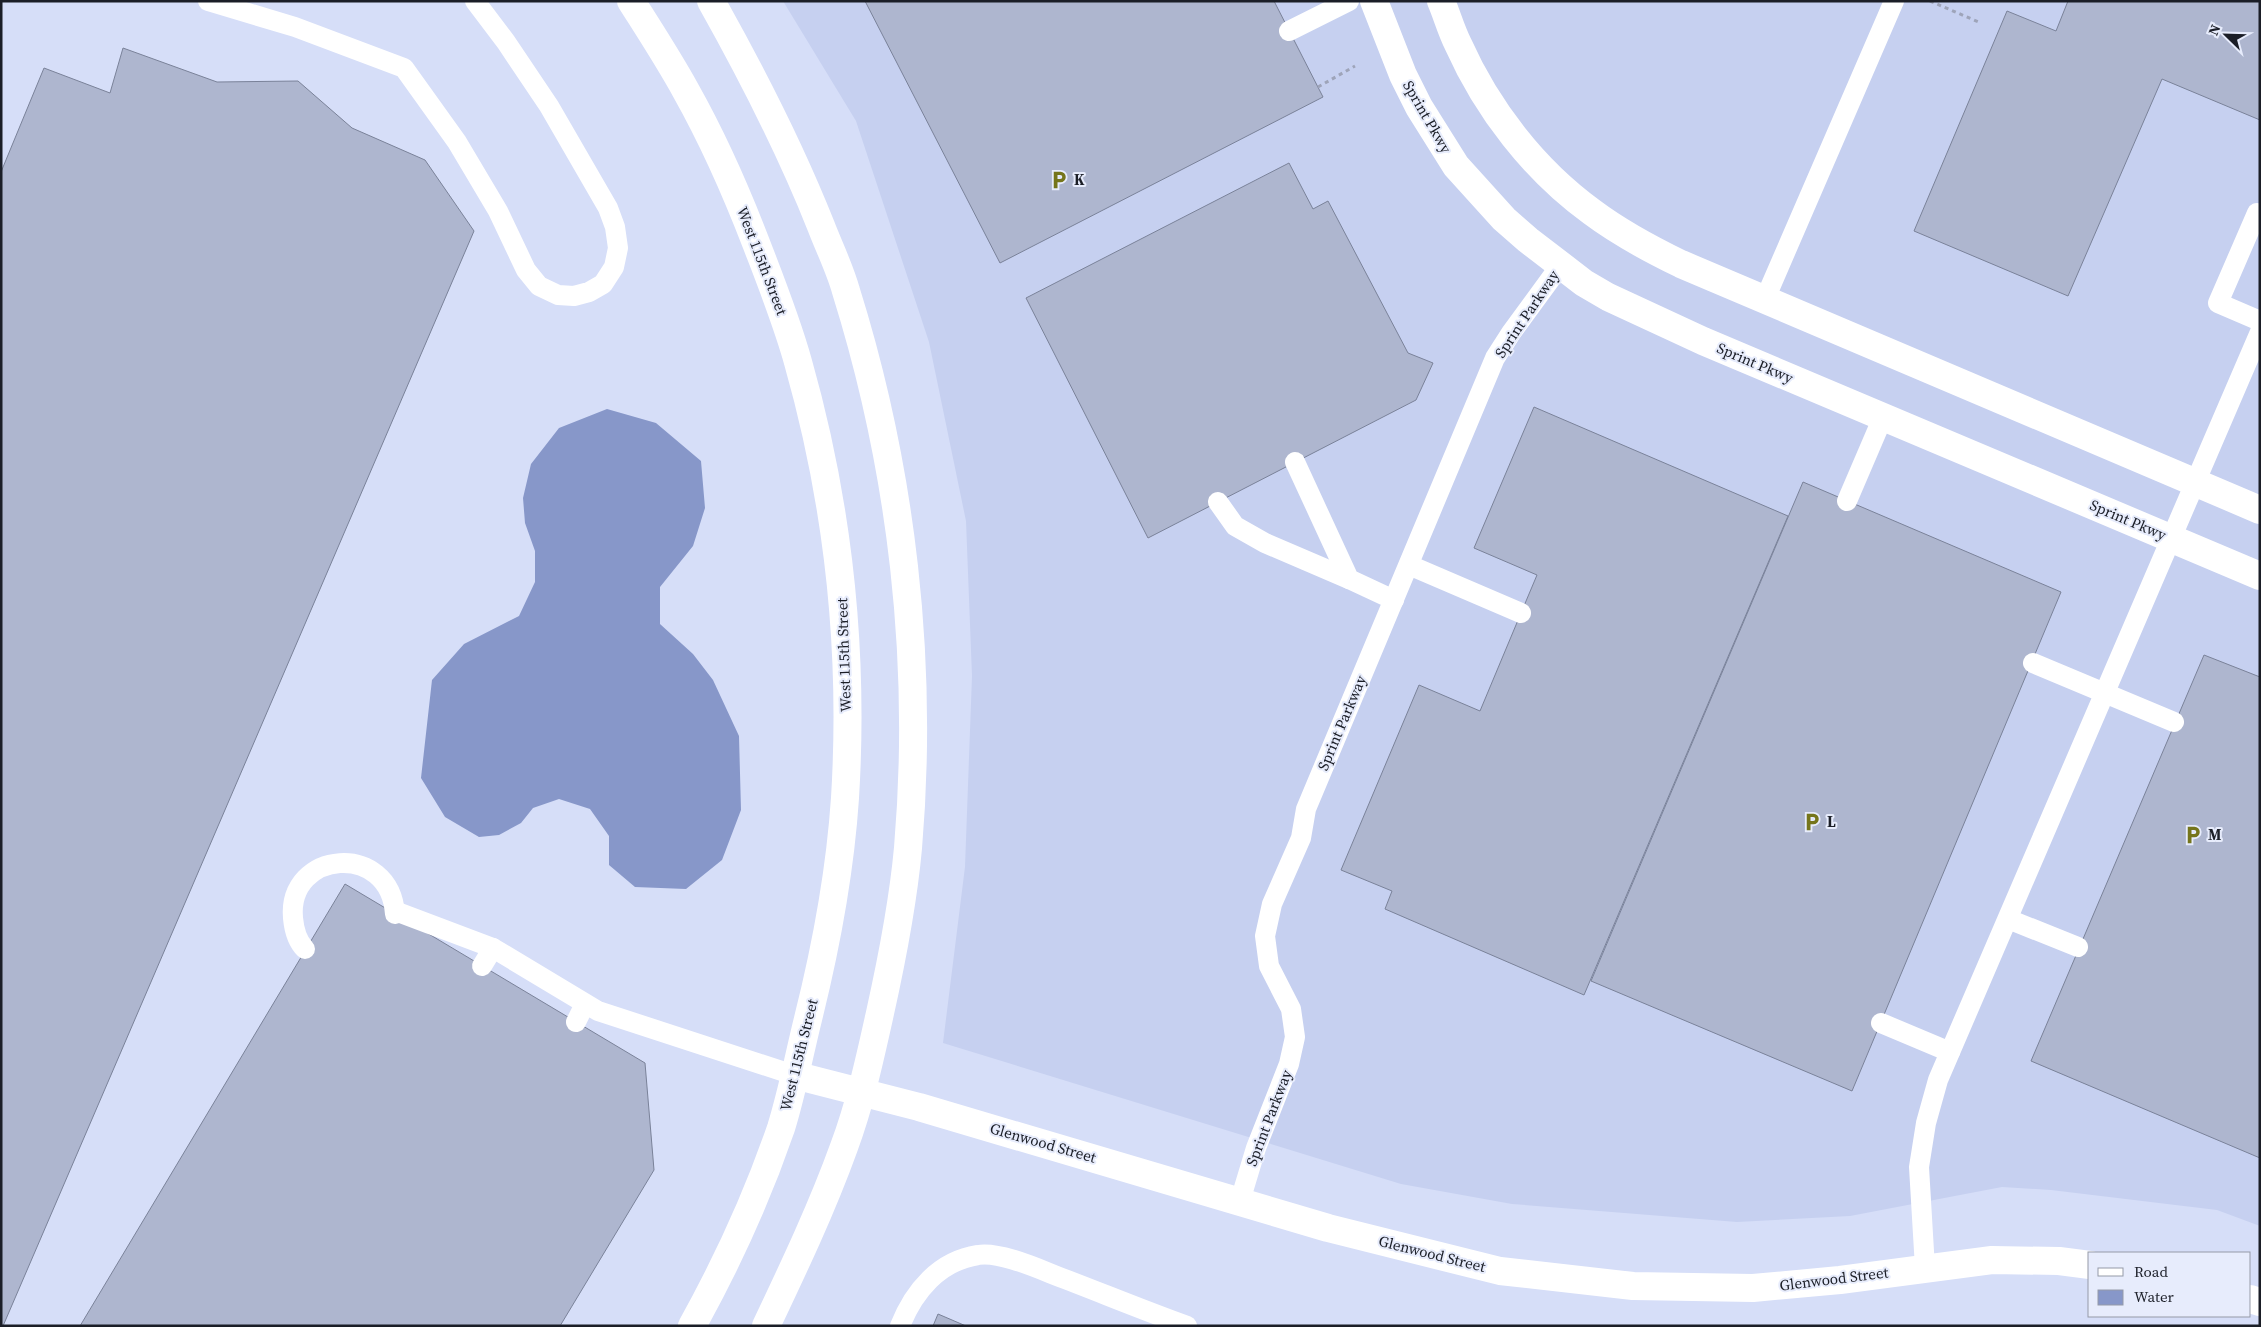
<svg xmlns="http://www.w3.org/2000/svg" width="2261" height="1327" viewBox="0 0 2261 1327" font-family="'Source Serif 4',serif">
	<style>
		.built { fill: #c6d0f0 }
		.water { fill: #8797c9 }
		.building { fill: #aeb6cf; stroke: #7a8299 }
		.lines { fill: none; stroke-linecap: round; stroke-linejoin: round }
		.path { stroke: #9ea4b9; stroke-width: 3; stroke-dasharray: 4 4; stroke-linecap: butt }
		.service { stroke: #fff; stroke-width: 20 }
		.minor { stroke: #fff; stroke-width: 28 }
		.tertiary { stroke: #fff; stroke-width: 28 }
		.labels { text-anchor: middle; stroke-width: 4; stroke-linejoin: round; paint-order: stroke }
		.street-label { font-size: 15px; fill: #1b1e27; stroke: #e7ecfc }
		.poi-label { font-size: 15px; font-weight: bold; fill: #1b1e27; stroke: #e7ecfc; text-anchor: start }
	</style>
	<rect width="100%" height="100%" fill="#d6def8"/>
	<polygon class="built" points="783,1 2260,1 2260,1226 2217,1210 2051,1190 2002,1187 1850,1216 1737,1222 1512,1204 1401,1184 943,1043 965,867 972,676 966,521 929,342 856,121"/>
	<polygon class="water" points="607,409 656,423 701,461 705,508 693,546 660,587 660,624 693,654 713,680 739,736 741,810 722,860 686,889 635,887 609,865 609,836 590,809 559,799 533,808 521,823 499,835 479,837 445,817 421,778 432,680 464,644 519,616 535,582 535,551 525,523 523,498 531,464 559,428"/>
	<g class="building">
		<polygon points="865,1 1274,1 1323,97 1000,263"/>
		<polygon points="2068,1 2260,1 2260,120 2162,79 2068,296 1914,231 2007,11 2056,31"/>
		<polygon points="123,48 217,82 298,81 352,128 425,160 474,231 3,1326 1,1326 1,172 44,68 110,93"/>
		<polygon points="1289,163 1313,209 1328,201 1408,353 1433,363 1416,400 1148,538 1026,298"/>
		<polygon points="1534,407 1788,516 1584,995 1385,909 1392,891 1341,870 1419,685 1480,711 1521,613 1537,575 1474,548"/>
		<polygon points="1803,482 2061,592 1852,1091 1591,981"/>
		<polygon points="2204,655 2260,677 2260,1158 2031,1061"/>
		<polygon points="345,884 645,1063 654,1170 560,1326 80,1326"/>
		<polygon points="938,1314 966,1326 933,1326"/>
	</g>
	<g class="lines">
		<g class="path">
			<polyline points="1930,1 1981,23"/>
			<polyline points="1318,87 1355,66"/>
		</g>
		<g class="service">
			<polyline points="208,1 295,27 404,68 457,142 498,211 526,270 539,286 558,295 574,296 589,292 603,284 614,267 618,248 615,227 608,208 549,106 506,42 475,1"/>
			<polyline points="1289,31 1349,1"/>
			<polyline points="2260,214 2257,213 2218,303 2260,321"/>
			<polyline points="1765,299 1894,1"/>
			<polyline points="1295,462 1349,579 1394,600"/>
			<polyline points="1847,501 1883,417"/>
			<polyline points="1218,502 1235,526 1265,543 1349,579"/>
			<polyline points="1409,565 1521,613"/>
			<polyline points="2033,663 2174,722"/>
			<polyline points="395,911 493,948 598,1011 794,1075"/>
			<polyline points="2008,919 2078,947"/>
			<path d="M305 949C297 941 294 929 293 918 287 850 390 841 395 914"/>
			<polyline points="482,966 493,948"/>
			<polyline points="576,1022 585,1004"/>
			<polyline points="1881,1023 1950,1052"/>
			<polyline points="1240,1201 1256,1148 1289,1064 1295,1037 1291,1009 1269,966 1265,936 1272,904 1301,838 1306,809 1495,358 1511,333 1560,266"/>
			<polyline points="1925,1268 1919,1167 1926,1123 1938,1080 2260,332"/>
			<path d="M900 1326C914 1291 939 1261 978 1255 1000 1251 1041 1270 1062 1278 1104 1294 1145 1311 1187 1326"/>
		</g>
		<g class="minor">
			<polyline points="1374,1 1403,75 1419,107 1456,166 1504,219 1528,240 1584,283 1608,297 1703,341 2260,576"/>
			<path d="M1441 1C1447 15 1451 30 1458 44 1487 109 1534 170 1592 212 1620 233 1650 249 1681 264L2260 510"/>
			<polyline points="794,1075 919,1107 1328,1228 1500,1271 1633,1286 1753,1288 1840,1280 1992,1260 2059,1261 2090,1265"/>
			<polyline points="2250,1299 2260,1302"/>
		</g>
		<g class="tertiary">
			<path d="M631 1C650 31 669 60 686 91 713 139 736 191 756 243 771 282 787 322 798 362 838 503 854 652 845 798 840 873 826 947 808 1019 799 1055 792 1093 781 1128 758 1195 727 1263 692 1326"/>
			<path d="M711 1C752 74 790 148 821 226 829 247 840 269 846 291 902 470 924 661 908 848 903 903 892 959 880 1013 870 1058 860 1104 844 1147 822 1208 794 1267 766 1326"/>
		</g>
	</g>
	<defs>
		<g id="parking-bare" transform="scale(1.5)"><path d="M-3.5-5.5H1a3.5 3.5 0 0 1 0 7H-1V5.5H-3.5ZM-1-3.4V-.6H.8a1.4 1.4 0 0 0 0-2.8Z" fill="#75751b" stroke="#e7ecfc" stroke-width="2.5" paint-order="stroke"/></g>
	</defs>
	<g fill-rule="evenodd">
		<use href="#parking-bare" x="1059" y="180"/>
		<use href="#parking-bare" x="1812" y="822"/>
		<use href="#parking-bare" x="2193" y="835"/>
	</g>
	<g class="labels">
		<g class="street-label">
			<text transform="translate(1427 117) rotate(60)" y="5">Sprint Pkwy</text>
			<text transform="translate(762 261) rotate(69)" y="5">West 115th Street</text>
			<text transform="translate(1527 314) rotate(-56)" y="5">Sprint Parkway</text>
			<text transform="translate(1755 363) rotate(23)" y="5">Sprint Pkwy</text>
			<text transform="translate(2128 520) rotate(23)" y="5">Sprint Pkwy</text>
			<text transform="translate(844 655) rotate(-92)" y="5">West 115th Street</text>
			<text transform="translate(1342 723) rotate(-67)" y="5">Sprint Parkway</text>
			<text transform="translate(799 1055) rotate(-76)" y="5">West 115th Street</text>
			<text transform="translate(1269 1118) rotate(-69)" y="5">Sprint Parkway</text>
			<text transform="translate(1043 1143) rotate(16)" y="5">Glenwood Street</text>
			<text transform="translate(1432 1254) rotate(14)" y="5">Glenwood Street</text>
			<text transform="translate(1834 1279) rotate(-7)" y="5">Glenwood Street</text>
		</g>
		<g class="poi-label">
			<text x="1074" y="185">K</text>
			<text x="1827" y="827">L</text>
			<text x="2208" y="840">M</text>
		</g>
	</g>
	<rect width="2261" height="1327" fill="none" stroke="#1b1e27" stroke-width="5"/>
	<rect x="2088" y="1252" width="162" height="65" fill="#e7ecfc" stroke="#959aa7"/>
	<rect x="2098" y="1268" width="25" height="8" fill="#ffffff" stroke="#959aa7"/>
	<text x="2134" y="1277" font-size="15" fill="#1b1e27">Road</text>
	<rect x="2098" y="1290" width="25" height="15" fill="#8797c9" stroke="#959aa7"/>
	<text x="2134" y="1302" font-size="15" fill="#1b1e27">Water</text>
	<g transform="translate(2226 35) rotate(293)" stroke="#e7ecfc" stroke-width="4" paint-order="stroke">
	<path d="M0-4L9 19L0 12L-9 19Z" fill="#1b1e27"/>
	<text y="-8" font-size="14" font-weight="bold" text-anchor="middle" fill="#1b1e27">N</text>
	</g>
</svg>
